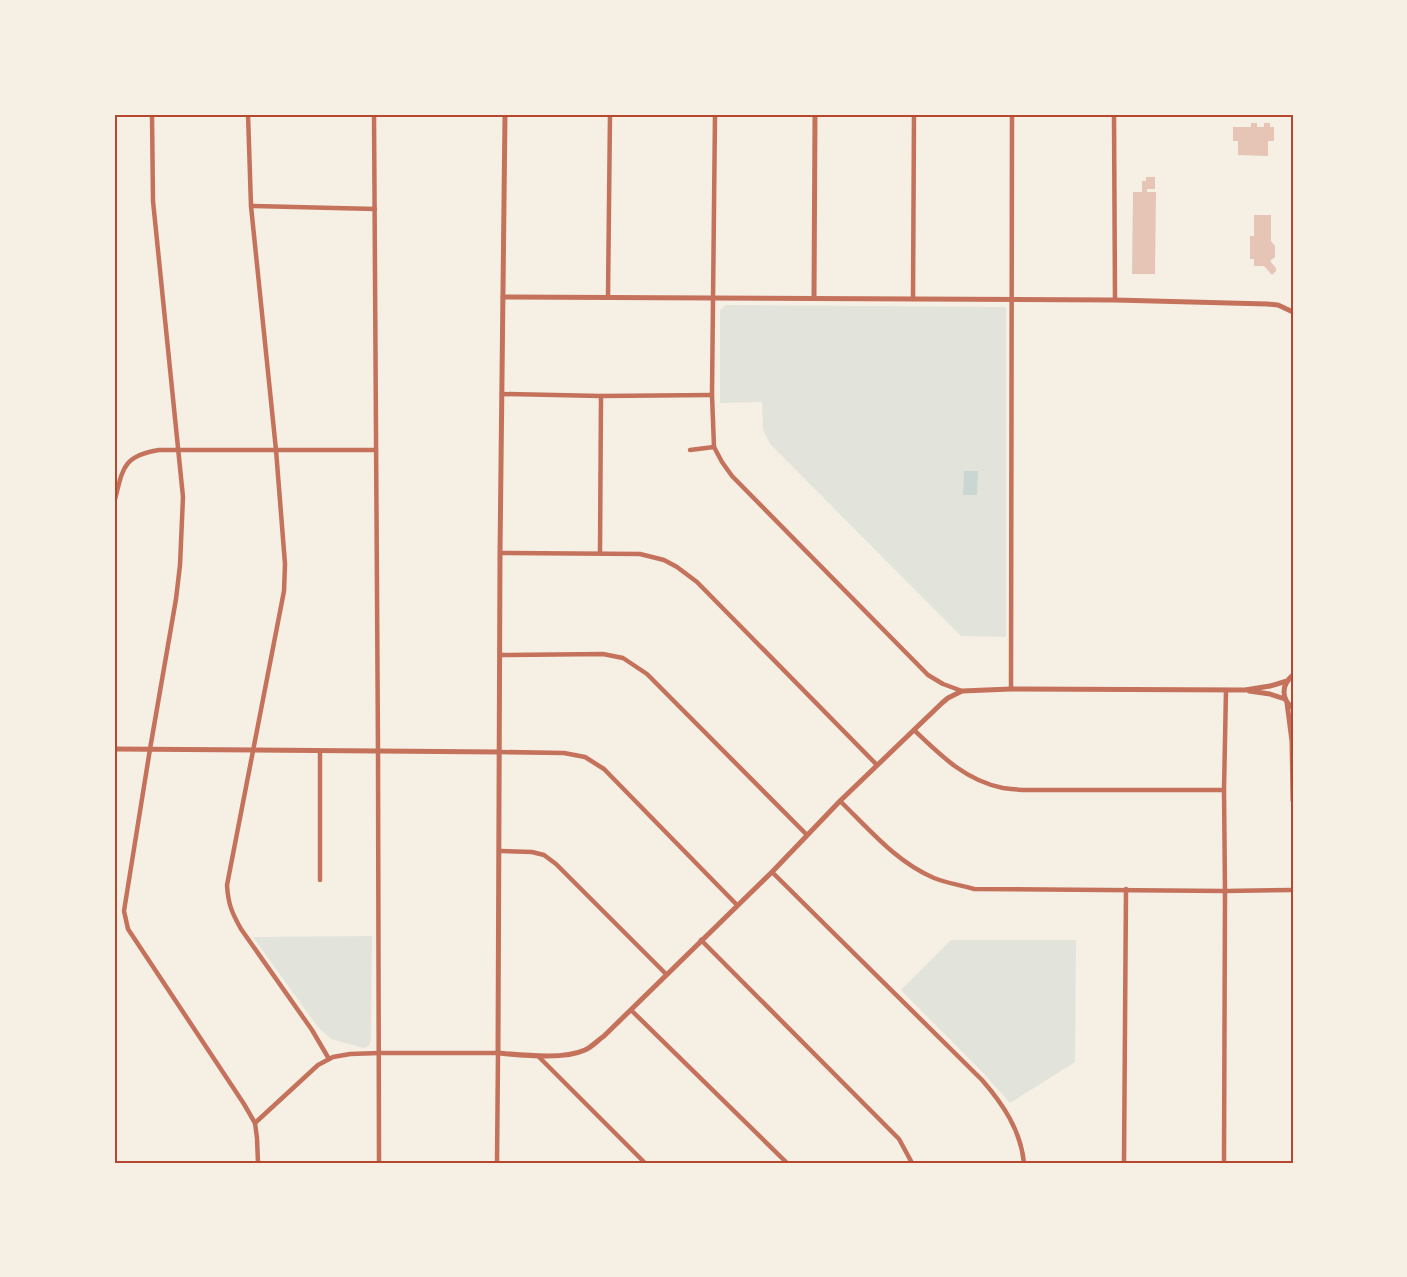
<svg xmlns="http://www.w3.org/2000/svg" width="1407" height="1277" viewBox="0 0 1407 1277" font-family="'Space Grotesk',sans-serif">
	<style>
		.green { fill: #e2e4dc }
		.water { fill: #c9d6d2 }
		.building { fill: #e6c5b7 }
		.lines { fill: none; stroke-linecap: round; stroke-linejoin: round }
		.minor { stroke: #c5725c; stroke-width: 4.5 }
		.tertiary { stroke: #c5725c; stroke-width: 5 }
		.neatline { fill: none; stroke: #b5482f; stroke-width: 2 }
	</style>
	<rect width="100%" height="100%" fill="#f6efe4"/>
	<g class="green">
		<polygon points="726,305 1006,307 1006,637 961,636 770,444 763,430 762,402 720,403 720,310"/>
		<polygon points="372,936 371,1040 369,1046 363,1048 331,1039 317,1026 253,937"/>
		<polygon points="951,940 1076,940 1075,1062 1010,1103 984,1074 901,990"/>
	</g>
	<polygon class="water" points="964,471 978,471 977,495 963,495"/>
	<g class="building">
		<polygon points="1251,123 1257,123 1257,127 1264,127 1264,123 1270,123 1270,127 1274,127 1274,141 1268,141 1268,156 1238,155 1238,141 1233,141 1233,127 1251,127"/>
		<polygon points="1146,177 1155,177 1155,189 1147,189 1147,192 1156,192 1155,274 1132,274 1133,192 1142,192 1142,181 1146,181"/>
		<polygon points="1254,215 1271,215 1271,241 1275,246 1275,257 1270,261 1276,268 1276,271 1272,275 1264,266 1254,266 1254,259 1250,259 1250,236 1254,236"/>
	</g>
	<g class="lines">
		<g class="minor">
			<polyline points="152,114 153,201 183,497 180,565 176,599 150,749 124,911 128,929 244,1104 255,1123 257,1138 258,1163"/>
			<path d="M248 114 251 206 276 450 285 564 284 591 227 885C228 904 232 913 241 929L312 1030 329 1059"/>
			<polyline points="374,114 378,751 379,1163"/>
			<polyline points="715,114 712,395 714,447 722,462 732,476 928,675 943,684 962,691"/>
			<polyline points="1114,114 1115,300"/>
			<polyline points="251,206 375,209"/>
			<polyline points="608,297 610,114"/>
			<polyline points="913,299 914,114"/>
			<polyline points="502,394 601,396 712,395"/>
			<polyline points="690,450 714,447"/>
			<path d="M114 503C123 470 121 456 159 450H376"/>
			<polyline points="500,553 640,554 664,560 677,567 697,582 877,765"/>
			<polyline points="600,553 601,396"/>
			<polyline points="500,655 603,654 623,658 647,674 807,835"/>
			<polyline points="1011,689 1012,114"/>
			<path d="M914 730C940 755 966 781 1003 788 1011 789 1019 790 1027 790H1224"/>
			<polyline points="320,751 320,880"/>
			<polyline points="500,752 564,753 585,757 604,769 737,905"/>
			<path d="M840 801C869 829 896 862 934 878 946 883 961 885 974 889L1225 891 1293 890"/>
			<polyline points="500,851 532,852 544,855 556,864 666,974"/>
			<path d="M772 872 982 1080C1003 1104 1021 1131 1024 1163"/>
			<polyline points="701,940 899,1139 912,1163"/>
			<polyline points="631,1010 787,1163"/>
			<polyline points="538,1056 645,1163"/>
			<polyline points="255,1123 318,1065 333,1057 350,1054 379,1053 498,1053 497,1163"/>
			<polyline points="1124,1163 1126,889"/>
			<polyline points="1224,1163 1225,891 1224,790 1226,690"/>
		</g>
		<g class="tertiary">
			<path d="M505 114 500 553 498 1053C522 1055 563 1060 585 1050 592 1047 598 1040 604 1036L772 872 840 801 942 703 948 698 962 691 1011 689 1245 690 1270 686 1287 681"/>
			<polyline points="503,297 1115,300 1267,304 1278,305 1293,312"/>
			<polyline points="814,298 815,114"/>
			<path d="M1293 675C1281 685 1281 699 1293 708"/>
			<polyline points="1249,691 1270,694 1285,699"/>
			<polyline points="1287,703 1292,741 1293,801"/>
			<polyline points="114,749 500,752"/>
		</g>
	</g>
	<rect width="1407" height="1277" fill="none" stroke="#f6efe4" stroke-width="231"/>
	<rect x="116" y="116" width="1176" height="1046" class="neatline"/>
</svg>
